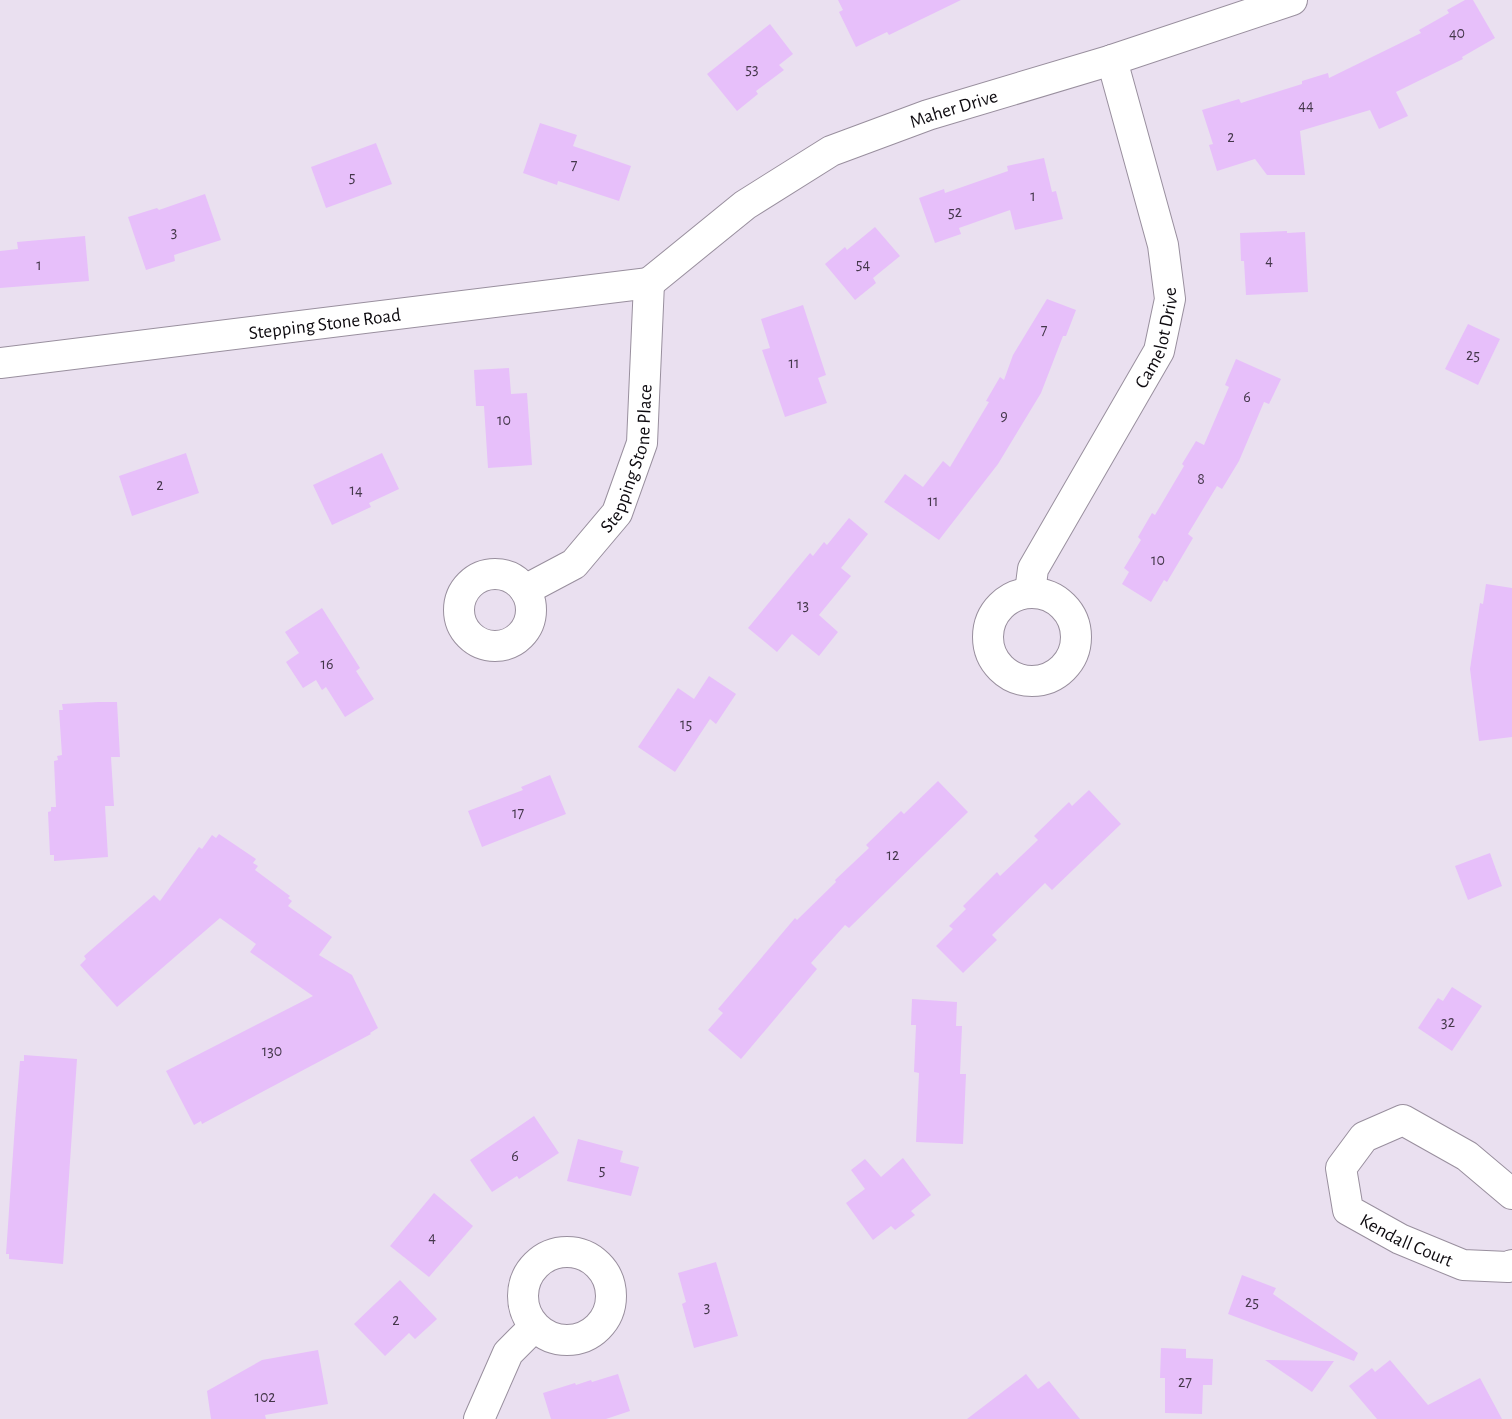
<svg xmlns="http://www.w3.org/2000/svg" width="1512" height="1419" viewBox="0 0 1512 1419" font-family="'Alegreya Sans',sans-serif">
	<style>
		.building { fill: #e7bffa }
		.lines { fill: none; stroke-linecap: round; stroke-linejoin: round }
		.minor-casing { stroke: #998f9e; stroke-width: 32 }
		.minor { stroke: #fff; stroke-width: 30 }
		.labels { text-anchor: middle; stroke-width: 5; stroke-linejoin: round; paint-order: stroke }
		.number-label { font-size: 16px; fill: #44374a }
		.street-label { font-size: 19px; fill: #0d0a0f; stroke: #f8edfd }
	</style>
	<rect width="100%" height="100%" fill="#eae0f0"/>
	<g class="building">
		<polygon points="838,0 961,0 889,35 887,32 856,47 839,12 843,10"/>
		<polygon points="1465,0 1473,0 1495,38 1462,57 1463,59 1396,92 1408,116 1379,129 1370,110 1300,131 1305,175 1267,175 1255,159 1217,171 1209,145 1213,144 1202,110 1239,99 1241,103 1302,84 1302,81 1328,73 1329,78 1421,33 1419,30 1449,13 1447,10"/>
		<polygon points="770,24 793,54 779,65 784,70 756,91 758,94 737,111 707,74"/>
		<polygon points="540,123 577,135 573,146 631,166 619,201 558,181 557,185 523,173"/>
		<polygon points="376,143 392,184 326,208 311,167"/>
		<polygon points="1044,158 1052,192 1056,191 1063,219 1015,230 1010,210 959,228 961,234 935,243 919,198 944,189 945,193 1008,171 1007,166"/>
		<polygon points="205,194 221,240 174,255 175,261 146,270 128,217 157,208 159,210"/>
		<polygon points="875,227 900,256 873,278 876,283 855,300 825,264 845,247 847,250"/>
		<polygon points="1287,231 1287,233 1305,232 1308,292 1246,295 1244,261 1241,261 1240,233"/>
		<polygon points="85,236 89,281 0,288 0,251 18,249 17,242"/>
		<polygon points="1047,299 1076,310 1066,336 1063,336 1041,393 998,464 939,540 884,502 905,474 923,487 943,461 950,467 989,402 986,401 1000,377 1004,380 1013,355"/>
		<polygon points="803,305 826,375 818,378 827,403 785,417 762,350 770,348 761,319"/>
		<polygon points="1468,324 1500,339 1478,385 1445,369"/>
		<polygon points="1236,359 1281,379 1269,404 1264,402 1239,461 1222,489 1217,486 1188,534 1193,538 1167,582 1164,580 1151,602 1122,584 1129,572 1124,568 1141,540 1138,537 1152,513 1155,515 1184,466 1182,464 1196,441 1204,445 1229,387 1225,385"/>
		<polygon points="509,368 511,394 527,393 532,465 488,468 484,406 476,406 474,370"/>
		<polygon points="186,453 199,493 132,516 119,476"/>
		<polygon points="382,453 399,489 369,503 371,507 332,525 313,485"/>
		<polygon points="849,518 868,534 841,568 851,576 819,615 838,632 819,656 792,634 777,652 748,628 810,553 813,556 824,542 827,545"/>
		<polygon points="1486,584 1512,588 1512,737 1479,741 1470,669 1480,603 1483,604"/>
		<polygon points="322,608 360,668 356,671 374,699 345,717 326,687 322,690 316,680 303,688 286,662 299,653 285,632"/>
		<polygon points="709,676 736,694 716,724 710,719 675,772 638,747 678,688 694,699"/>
		<polygon points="98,702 117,702 120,757 111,757 114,806 105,806 108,857 54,861 54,855 50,855 48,812 51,811 51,807 56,807 54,761 58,760 57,756 62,755 59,710 63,710 62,704"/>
		<polygon points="550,775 566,814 482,847 468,811 523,790 521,787"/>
		<polygon points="938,781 968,812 849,928 845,925 811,963 817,969 741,1059 708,1030 723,1013 718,1009 795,918 797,920 836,882 835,880 869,848 866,845 901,811 904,814"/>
		<polygon points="1089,790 1121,824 1052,890 1045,883 992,935 997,940 963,973 936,946 953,929 949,926 966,909 963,906 997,872 1000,876 1038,840 1034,836 1069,802 1072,806"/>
		<polygon points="219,834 256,859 253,863 258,866 255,870 290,896 288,898 292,901 288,906 332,937 319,955 352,975 378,1028 370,1033 371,1034 202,1124 201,1121 194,1125 166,1071 313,996 250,952 256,944 220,918 117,1007 80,965 86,959 84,956 154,895 160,901 199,847 202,849 212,835 216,838"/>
		<polygon points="1490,853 1502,886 1468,900 1455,866"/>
		<polygon points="1452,987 1482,1006 1452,1051 1418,1028 1438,998 1443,1001"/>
		<polygon points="912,999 957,1002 956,1026 962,1026 960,1074 966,1074 963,1144 916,1142 919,1073 914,1072 916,1025 911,1025"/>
		<polygon points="24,1055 77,1059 63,1264 9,1259 9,1254 6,1254 16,1110 20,1061 24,1061"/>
		<polygon points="534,1116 559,1153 519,1179 517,1176 492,1192 470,1160"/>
		<polygon points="578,1139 623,1151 620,1162 639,1167 631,1196 567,1181"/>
		<polygon points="903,1158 931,1195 911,1211 915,1215 895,1230 891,1226 873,1240 846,1203 865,1189 851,1170 865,1159 881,1177"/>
		<polygon points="434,1193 473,1226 429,1277 390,1246"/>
		<polygon points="716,1262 738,1336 694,1348 682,1304 686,1302 678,1273"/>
		<polygon points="1242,1275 1276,1288 1273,1294 1358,1353 1354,1361 1228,1314"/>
		<polygon points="400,1280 437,1319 415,1339 409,1333 385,1356 354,1324"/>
		<polygon points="1161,1348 1186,1349 1186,1358 1213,1359 1212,1385 1203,1385 1202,1414 1165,1413 1165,1378 1160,1378"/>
		<polygon points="318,1350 328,1404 265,1415 266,1419 211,1419 207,1391 262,1360"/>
		<polygon points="1265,1360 1334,1361 1312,1392"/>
		<polygon points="1390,1360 1428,1405 1480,1378 1502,1419 1377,1419 1349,1386 1372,1368 1375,1372"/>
		<polygon points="618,1374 630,1411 606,1419 551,1419 543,1393 575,1383 576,1385 591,1380 592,1382"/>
		<polygon points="1026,1374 1038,1389 1049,1381 1080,1419 967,1419"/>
	</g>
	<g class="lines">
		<g class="minor-casing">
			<g id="minor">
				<path id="s1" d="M649 283 745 205 831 151 928 115 1112 60 1292 0"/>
				<path id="s2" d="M0 363 649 283"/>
				<circle cx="495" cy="610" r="36"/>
				<path id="s3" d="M525 590 574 564 617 513 642 443 649 283"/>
				<path id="s4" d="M1030 592 1033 569 1159 351 1170 299 1163 245 1112 60"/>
				<circle cx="1032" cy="637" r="44"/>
				<path id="s5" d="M1512 1194 1467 1156 1403 1120 1364 1137 1341 1168 1348 1210 1400 1239 1463 1265 1508 1267 1512 1265"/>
				<circle cx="567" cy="1296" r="44"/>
				<polyline points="479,1419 508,1353 534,1327"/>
			</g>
		</g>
		<use href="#minor" class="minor"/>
	</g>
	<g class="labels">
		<g class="number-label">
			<text x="1457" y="38">40</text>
			<text x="752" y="74">53</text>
			<text x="1306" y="110">44</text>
			<text x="1231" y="142">2</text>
			<text x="574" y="170">7</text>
			<text x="352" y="182">5</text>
			<text x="1033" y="201">1</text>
			<text x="955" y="217">52</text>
			<text x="174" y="237">3</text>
			<text x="1269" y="265">4</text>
			<text x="863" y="269">54</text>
			<text x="39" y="270">1</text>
			<text x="1044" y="335">7</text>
			<text x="1473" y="360">25</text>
			<text x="794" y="368">11</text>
			<text x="1247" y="402">6</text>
			<text x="1004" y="421">9</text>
			<text x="504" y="425">10</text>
			<text x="1201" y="484">8</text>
			<text x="160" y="490">2</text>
			<text x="356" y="495">14</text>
			<text x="933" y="506">11</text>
			<text x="1158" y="565">10</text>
			<text x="803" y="610">13</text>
			<text x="327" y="669">16</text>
			<text x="686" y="729">15</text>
			<text x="518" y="818">17</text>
			<text x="893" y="860">12</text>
			<text x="1448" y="1027">32</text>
			<text x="272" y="1056">130</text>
			<text x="515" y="1161">6</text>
			<text x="602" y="1175">5</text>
			<text x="432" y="1242">4</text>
			<text x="1252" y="1307">25</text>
			<text x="707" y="1312">3</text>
			<text x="396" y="1325">2</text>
			<text x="1185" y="1387">27</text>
			<text x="265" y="1402">102</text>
		</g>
		<g class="street-label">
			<text dy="7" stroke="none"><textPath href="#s1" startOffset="355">Maher Drive</textPath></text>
			<text dy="7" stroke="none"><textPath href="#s2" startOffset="327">Stepping Stone Road</textPath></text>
			<text dy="7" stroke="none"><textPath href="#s4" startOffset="287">Camelot Drive</textPath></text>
			<text dy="7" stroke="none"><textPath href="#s3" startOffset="178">Stepping Stone Place</textPath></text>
			<text dy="7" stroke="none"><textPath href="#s5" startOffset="322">Kendall Court</textPath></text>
		</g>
	</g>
</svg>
